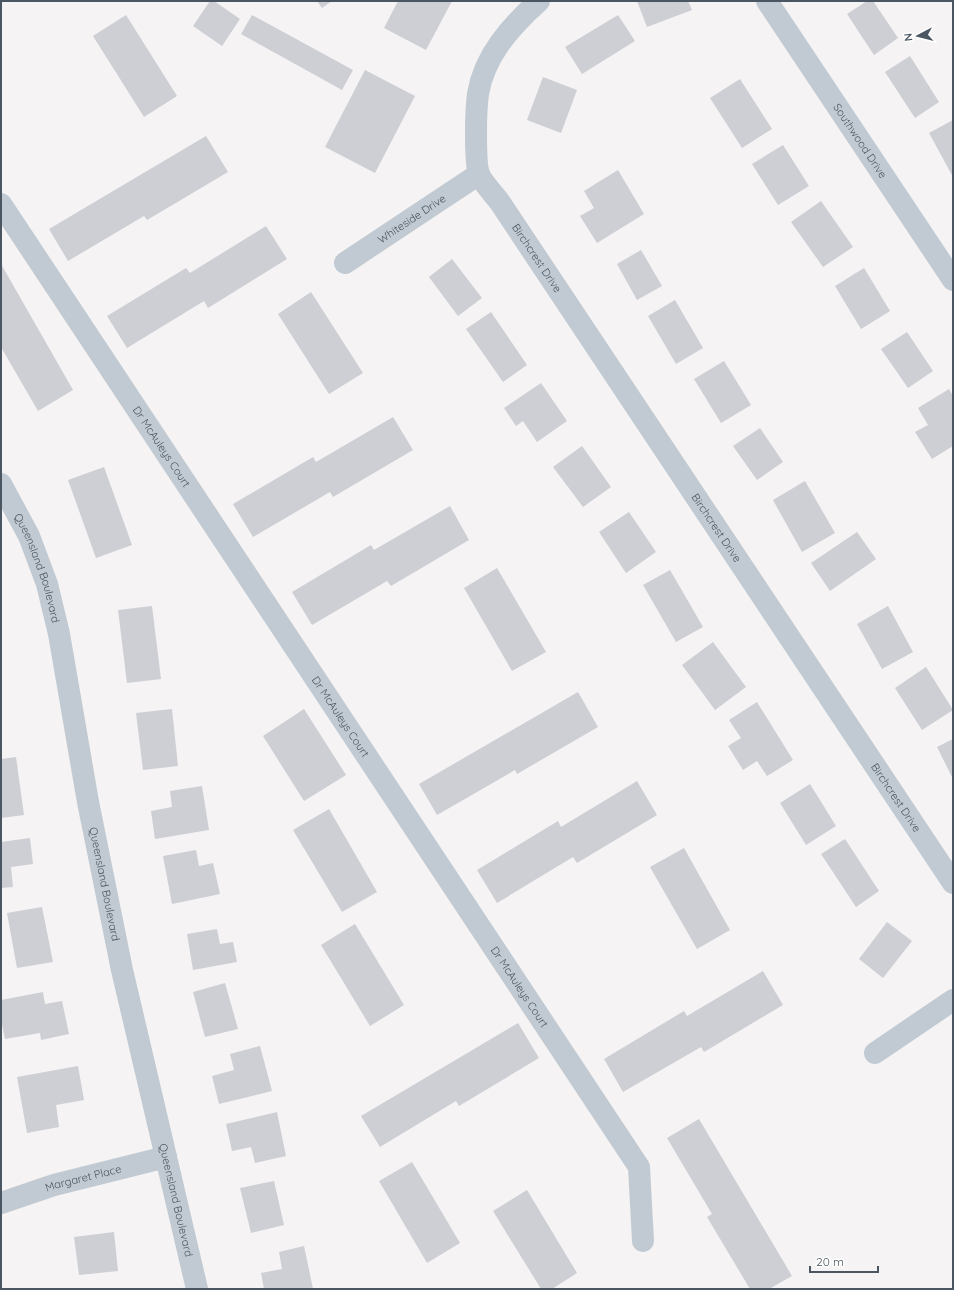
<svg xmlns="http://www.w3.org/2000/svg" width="954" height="1290" viewBox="0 0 954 1290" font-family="Quicksand,sans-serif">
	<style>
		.building { fill: #cdcfd5 }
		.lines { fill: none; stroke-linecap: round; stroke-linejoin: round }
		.minor { stroke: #c1cad2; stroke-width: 22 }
		.labels { text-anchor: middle; stroke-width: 3; stroke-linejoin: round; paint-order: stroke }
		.street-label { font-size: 11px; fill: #4a5661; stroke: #fff }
	</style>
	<rect width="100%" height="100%" fill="#f5f3f3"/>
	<g class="building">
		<polygon points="210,1 214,1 240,19 222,46 193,26"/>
		<polygon points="317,1 332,1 322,8"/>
		<polygon points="398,1 452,1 426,50 384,28"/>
		<polygon points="637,1 688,1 692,10 647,27"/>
		<polygon points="867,1 873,1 898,38 874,55 847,14"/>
		<polygon points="126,15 177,96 144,117 93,36"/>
		<polygon points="252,15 353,70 342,90 241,34"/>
		<polygon points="618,15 635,41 582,74 565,47"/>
		<polygon points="910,56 939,102 915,118 885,72"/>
		<polygon points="365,70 415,96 375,173 325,147"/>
		<polygon points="543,77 577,90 561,133 527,120"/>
		<polygon points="740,79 772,129 742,148 710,98"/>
		<polygon points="953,120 953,177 929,133"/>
		<polygon points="206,136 228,172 147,220 144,216 68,261 49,229"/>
		<polygon points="783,145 809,186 778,205 752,164"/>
		<polygon points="618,170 644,214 597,243 580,216 594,208 584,191"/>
		<polygon points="821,201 853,247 823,267 791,222"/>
		<polygon points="266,226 287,259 208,308 204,301 127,348 107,316 186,268 190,273"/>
		<polygon points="641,250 662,286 637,300 617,264"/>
		<polygon points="452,259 482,298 458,316 429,277"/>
		<polygon points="1,264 73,390 38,411 1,347"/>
		<polygon points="864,268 890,311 861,329 835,286"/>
		<polygon points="311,292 363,373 329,394 278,314"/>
		<polygon points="675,300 703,348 676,364 648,316"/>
		<polygon points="491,312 527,365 503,382 466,329"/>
		<polygon points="907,332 933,371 908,388 881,349"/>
		<polygon points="724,361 751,405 721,423 694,379"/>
		<polygon points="541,383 567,421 537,442 523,421 516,426 504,408"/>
		<polygon points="949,389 953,396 953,446 932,459 915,432 928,425 918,408"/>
		<polygon points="393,417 413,450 333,497 330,492 253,537 233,504 313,457 316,462"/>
		<polygon points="760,428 783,462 757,480 733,446"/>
		<polygon points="582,446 611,487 583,507 553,467"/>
		<polygon points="104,467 132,545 96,558 68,480"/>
		<polygon points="805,481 835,533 802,552 773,500"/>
		<polygon points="450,506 469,540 391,586 387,581 312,625 292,592 371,545 374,550"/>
		<polygon points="629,512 656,552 626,573 599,532"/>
		<polygon points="857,532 876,559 830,591 811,563"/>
		<polygon points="497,568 546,652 512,671 464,588"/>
		<polygon points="670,570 703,627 676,642 643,585"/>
		<polygon points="152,606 161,679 127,683 118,610"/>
		<polygon points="888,606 913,652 882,669 857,624"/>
		<polygon points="713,642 746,687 715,710 682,665"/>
		<polygon points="926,667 953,710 922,730 895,688"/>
		<polygon points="578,692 598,727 517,774 515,770 437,815 419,784"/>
		<polygon points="757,702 793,760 767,776 757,761 743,770 728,746 741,738 729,720"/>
		<polygon points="172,709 178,766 143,770 136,713"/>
		<polygon points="304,709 346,775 304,801 263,736"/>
		<polygon points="953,739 953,779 937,747"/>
		<polygon points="16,757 24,815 1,818 1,759"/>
		<polygon points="637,781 657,815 577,863 573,857 497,903 477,870 558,821 561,827"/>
		<polygon points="810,784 836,826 806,845 780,803"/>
		<polygon points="202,786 209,830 155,839 151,811 172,807 170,791"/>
		<polygon points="329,809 377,892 342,912 293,830"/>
		<polygon points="30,838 33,864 11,867 13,887 1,888 1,842"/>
		<polygon points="845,839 879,891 856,907 821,854"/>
		<polygon points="684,848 730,930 697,949 650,867"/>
		<polygon points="196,850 199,866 213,863 220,894 172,904 163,856"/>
		<polygon points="42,907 53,962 17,968 7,913"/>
		<polygon points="887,922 912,941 883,978 859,959"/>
		<polygon points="355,924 404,1005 370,1026 321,945"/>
		<polygon points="217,929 220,944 233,942 237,962 193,970 187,934"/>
		<polygon points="763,971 783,1005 704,1052 701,1047 623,1092 604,1059 684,1011 687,1016"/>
		<polygon points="225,983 238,1029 205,1037 193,992"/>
		<polygon points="43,992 45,1004 62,1001 69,1034 41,1040 40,1033 5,1039 1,1020 1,1000"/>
		<polygon points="518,1023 539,1058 459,1106 456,1101 380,1147 361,1116"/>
		<polygon points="260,1046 272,1091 219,1104 212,1076 234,1070 230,1054"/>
		<polygon points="78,1066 84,1100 56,1105 59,1127 27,1133 17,1077"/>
		<polygon points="277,1112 286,1156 255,1163 251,1147 232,1151 226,1124"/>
		<polygon points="699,1119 792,1276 769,1289 750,1289 707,1217 712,1214 667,1138"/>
		<polygon points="412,1162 460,1243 427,1263 379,1181"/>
		<polygon points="274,1181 284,1225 251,1233 240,1188"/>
		<polygon points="527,1190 577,1273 552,1289 541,1289 493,1211"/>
		<polygon points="114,1232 118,1271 79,1275 74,1237"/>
		<polygon points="304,1246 313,1289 264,1289 261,1273 282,1269 279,1252"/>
	</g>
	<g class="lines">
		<g class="minor">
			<path id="s1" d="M539 1C511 26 484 56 478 94 476 108 476 121 476 134 476 143 476 166 479 174 481 180 494 195 499 201L953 883"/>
			<path id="s2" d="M767 1 953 280"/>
			<path id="s3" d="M1 204 639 1167 643 1241"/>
			<path id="s4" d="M345 263 479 174"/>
			<path id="s5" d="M1 484 29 536 47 584 59 634 88 802 122 970 197 1289"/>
			<polyline points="875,1053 953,1000"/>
			<path id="s6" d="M1 1203 54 1185 166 1157"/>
		</g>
	</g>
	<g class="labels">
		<g class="street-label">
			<text dy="4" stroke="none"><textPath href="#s2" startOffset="168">Southwood Drive</textPath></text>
			<text dy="4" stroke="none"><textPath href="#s4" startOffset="80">Whiteside Drive</textPath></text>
			<text dy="4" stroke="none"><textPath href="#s1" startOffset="296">Birchcrest Drive</textPath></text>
			<text dy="4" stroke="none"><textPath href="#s3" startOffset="291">Dr McAuleys Court</textPath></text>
			<text dy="4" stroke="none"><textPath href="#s1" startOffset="620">Birchcrest Drive</textPath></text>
			<text dy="4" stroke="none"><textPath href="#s5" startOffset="92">Queensland Boulevard</textPath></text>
			<text dy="4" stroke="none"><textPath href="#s3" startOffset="615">Dr McAuleys Court</textPath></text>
			<text dy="4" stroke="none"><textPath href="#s1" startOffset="944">Birchcrest Drive</textPath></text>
			<text dy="4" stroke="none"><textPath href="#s5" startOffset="416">Queensland Boulevard</textPath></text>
			<text dy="4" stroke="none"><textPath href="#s3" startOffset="939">Dr McAuleys Court</textPath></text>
			<text dy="4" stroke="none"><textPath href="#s6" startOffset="86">Margaret Place</textPath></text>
			<text dy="4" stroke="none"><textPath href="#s5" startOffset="740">Queensland Boulevard</textPath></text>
		</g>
	</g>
	<rect width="954" height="1290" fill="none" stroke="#4a5661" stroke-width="4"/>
	<g transform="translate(918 36) rotate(263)" stroke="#ffffff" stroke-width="3" paint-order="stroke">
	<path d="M0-3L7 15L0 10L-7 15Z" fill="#4a5661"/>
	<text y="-6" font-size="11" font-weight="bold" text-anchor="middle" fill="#4a5661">N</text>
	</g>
	<path d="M810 1266v6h68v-6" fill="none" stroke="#4a5661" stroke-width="2"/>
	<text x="816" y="1266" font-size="12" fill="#4a5661" stroke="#ffffff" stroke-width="3" paint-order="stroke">20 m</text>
</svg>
